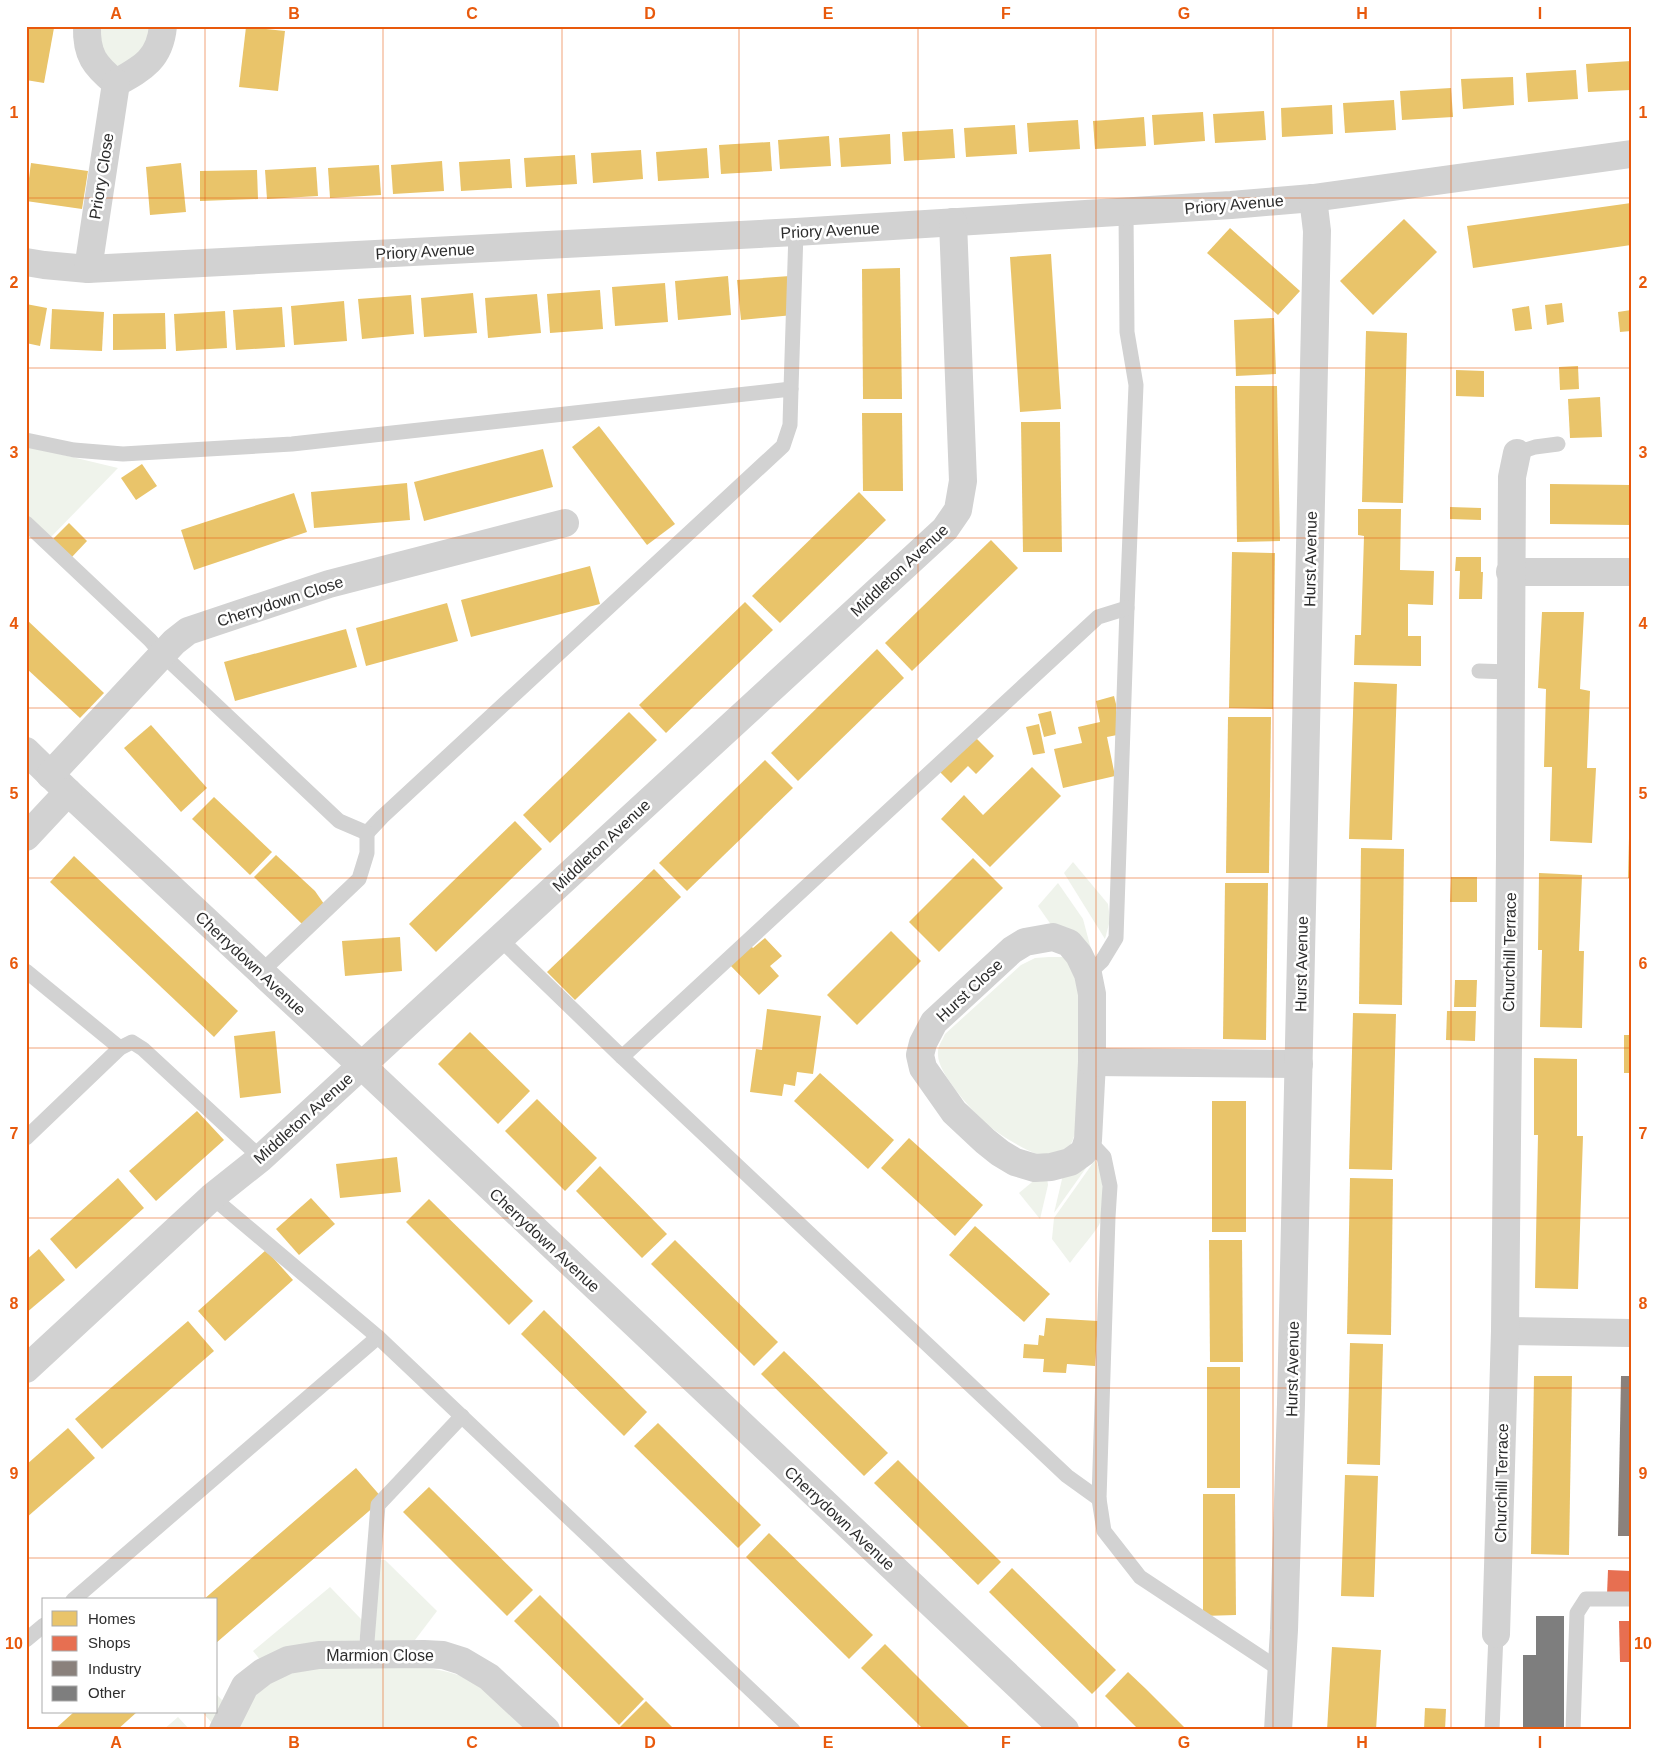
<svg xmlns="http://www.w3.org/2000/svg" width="1657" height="1756" viewBox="0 0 1657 1756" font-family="Arial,sans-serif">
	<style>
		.green { fill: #eff3eb }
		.homes { fill: #e9c46a }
		.shops { fill: #e76f51 }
		.industry { fill: #8a817c }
		.building { fill: #7e7e7e }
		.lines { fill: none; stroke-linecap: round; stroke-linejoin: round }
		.service { stroke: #d2d2d2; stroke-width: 15 }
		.minor { stroke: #d2d2d2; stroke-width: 28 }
		.grid { fill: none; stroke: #e8590c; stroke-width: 1; stroke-opacity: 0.55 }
		.labels { text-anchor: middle; stroke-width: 5; stroke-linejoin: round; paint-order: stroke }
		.street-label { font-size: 16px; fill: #2d2d2d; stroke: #fff }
		.neatline { fill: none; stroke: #e8590c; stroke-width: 2 }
		.grid-label { font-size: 16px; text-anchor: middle; font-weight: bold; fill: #e8590c }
	</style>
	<rect width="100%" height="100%" fill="#fff"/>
	<g class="green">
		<path d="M99 26H152L144 51 122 68C102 65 98 43 99 26Z"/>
		<polygon points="26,446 118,468 50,538 26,513"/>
		<polygon points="1073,862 1108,904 1110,920 1105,939 1064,873"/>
		<polygon points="1058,883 1083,919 1091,949 1054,929 1038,906"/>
		<path d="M1049 957H1063L1082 979 1076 1131C1074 1136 1072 1144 1068 1148 1062 1153 1050 1156 1042 1155 1027 1153 994 1131 983 1121 970 1108 938 1073 938 1055 937 1047 942 1041 945 1034L1021 965 1035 958Z"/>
		<path d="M1095 1160C1104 1171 1106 1212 1099 1225 1091 1238 1079 1250 1070 1263L1052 1239 1054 1218Z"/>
		<polygon points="1085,1164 1086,1168 1054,1213 1063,1175"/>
		<polygon points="1047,1177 1048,1185 1040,1219 1019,1193 1037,1178"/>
		<polygon points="379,1560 385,1560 437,1611 415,1640 373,1644"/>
		<polygon points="330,1587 362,1620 359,1643 262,1662 253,1651"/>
		<path d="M410 1665C436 1669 462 1673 485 1687 498 1695 518 1718 530 1730H234L242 1713 261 1689 286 1674 311 1667Z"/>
		<polygon points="216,1694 224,1702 213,1724 202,1712 216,1712"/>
		<polygon points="178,1717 190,1730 163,1730"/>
	</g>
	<g class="homes">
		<polygon points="26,26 54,28 44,83 26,80"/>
		<polygon points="246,27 285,31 278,91 239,87"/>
		<polygon points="1631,61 1631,90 1588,92 1586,64"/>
		<polygon points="1576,70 1578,99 1528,102 1526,73"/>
		<polygon points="1513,77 1514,105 1463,109 1461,79"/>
		<polygon points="1451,88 1453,117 1402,120 1400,91"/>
		<polygon points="1394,100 1396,130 1345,133 1343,103"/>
		<polygon points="1332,105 1333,134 1282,137 1281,108"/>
		<polygon points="1264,111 1266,140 1215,143 1213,114"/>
		<polygon points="1203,112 1205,141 1154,145 1152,115"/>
		<polygon points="1144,117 1146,146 1095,149 1093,121"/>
		<polygon points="1078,120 1080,149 1029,152 1027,123"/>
		<polygon points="1015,125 1017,154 966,157 964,128"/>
		<polygon points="953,129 955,158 904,161 902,132"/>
		<polygon points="890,134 891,164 841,167 839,138"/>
		<polygon points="829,136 831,166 780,169 778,140"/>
		<polygon points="770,142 772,171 721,174 719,145"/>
		<polygon points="707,148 709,178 658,181 656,152"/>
		<polygon points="641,150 643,179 593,183 591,153"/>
		<polygon points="575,155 577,184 526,187 524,158"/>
		<polygon points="510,159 512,188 461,191 459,162"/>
		<polygon points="442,161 444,191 393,194 391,165"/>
		<polygon points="31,163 88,171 82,209 26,201"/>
		<polygon points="181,163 186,212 150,215 146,167"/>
		<polygon points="379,165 381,195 330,198 328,168"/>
		<polygon points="316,167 318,196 267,199 265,170"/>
		<polygon points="257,170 258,199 200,201 200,171"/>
		<polygon points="1631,203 1631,245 1473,268 1467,226"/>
		<polygon points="1404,219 1437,252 1373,315 1340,281"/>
		<polygon points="1230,228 1300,291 1278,315 1207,253"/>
		<polygon points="1051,254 1061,409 1020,412 1010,257"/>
		<polygon points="900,268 902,399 863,399 862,269"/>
		<polygon points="728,276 731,315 678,320 675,281"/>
		<polygon points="790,276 793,315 741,320 737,280"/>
		<polygon points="665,283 668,322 615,326 612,287"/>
		<polygon points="600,290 603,329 550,333 547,294"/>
		<polygon points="473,293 477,333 424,337 421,298"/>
		<polygon points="537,294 541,333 488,338 485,298"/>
		<polygon points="411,295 414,334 362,339 358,299"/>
		<polygon points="344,301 347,341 294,345 291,306"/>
		<polygon points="1562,303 1564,322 1547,325 1545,305"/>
		<polygon points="26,304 47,308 40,346 26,343"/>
		<polygon points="1529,306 1532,329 1515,331 1512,309"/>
		<polygon points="282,307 285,347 236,350 233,310"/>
		<polygon points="52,309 104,312 102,351 50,349"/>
		<polygon points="1631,310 1631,331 1620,332 1618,312"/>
		<polygon points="225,311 227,348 176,351 174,314"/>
		<polygon points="165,313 166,349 113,350 113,314"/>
		<polygon points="1274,318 1276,374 1236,376 1234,320"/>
		<polygon points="1366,331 1407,333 1403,503 1362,502"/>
		<polygon points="1578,366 1579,389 1560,390 1559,367"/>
		<polygon points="1456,370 1484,371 1484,397 1456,396"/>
		<polygon points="1235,386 1277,386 1280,541 1237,542"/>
		<polygon points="1600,397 1602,437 1570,438 1568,399"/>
		<polygon points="862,413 902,413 903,491 863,491"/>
		<polygon points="1021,422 1060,422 1062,552 1023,552"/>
		<polygon points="599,426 675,524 647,545 572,447"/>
		<polygon points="543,449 553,487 424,521 414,482"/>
		<polygon points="142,464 157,486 136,500 121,478"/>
		<polygon points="407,483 410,520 314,528 311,492"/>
		<polygon points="1550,484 1631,485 1631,525 1550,524"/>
		<polygon points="859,492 886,520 780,623 752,596"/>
		<polygon points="294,493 307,532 194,570 181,530"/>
		<polygon points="1450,507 1481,508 1481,520 1450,519"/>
		<polygon points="1358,509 1401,509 1400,570 1434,571 1433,605 1408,604 1408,636 1421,636 1421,666 1354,665 1355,635 1361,635 1364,536 1358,535"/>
		<polygon points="69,523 87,541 71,558 52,540"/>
		<polygon points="991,540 1018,568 912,671 885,643"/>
		<polygon points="1232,552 1275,553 1273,709 1229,708"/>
		<polygon points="1456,557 1481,557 1481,572 1483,572 1482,599 1459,599 1460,571 1455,571"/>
		<polygon points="590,566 600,604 471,637 461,600"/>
		<polygon points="745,602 773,630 666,733 639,705"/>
		<polygon points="447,603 458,641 366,666 356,628"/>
		<polygon points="1542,612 1584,612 1580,689 1590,691 1587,768 1596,768 1592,843 1550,841 1552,767 1544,767 1546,689 1538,688"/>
		<polygon points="26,619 104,693 80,718 26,668"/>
		<polygon points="346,629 357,667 235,701 224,662"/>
		<polygon points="877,649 904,678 798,781 771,753"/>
		<polygon points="1354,682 1397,684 1392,840 1349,839"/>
		<polygon points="1114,696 1116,704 1117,735 1107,737 1115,776 1063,788 1054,749 1082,743 1078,727 1100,722 1096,701"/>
		<polygon points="1051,711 1056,734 1044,737 1038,714"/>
		<polygon points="629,712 657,740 550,843 523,815"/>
		<polygon points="1228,717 1271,717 1269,873 1226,873"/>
		<polygon points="1039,724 1045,753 1033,755 1026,727"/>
		<polygon points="151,725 207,788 181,812 124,748"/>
		<polygon points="975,737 994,756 976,774 968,766 951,783 940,772"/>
		<polygon points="765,760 793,788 687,891 659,863"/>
		<polygon points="1032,767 1061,796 990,867 941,819 964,795 983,815"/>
		<polygon points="214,797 272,852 250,875 192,819"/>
		<polygon points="515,821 542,849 436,952 409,924"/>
		<polygon points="1629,838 1631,838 1631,878 1628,878"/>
		<polygon points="1361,848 1404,849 1402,1005 1359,1004"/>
		<polygon points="276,855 315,891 324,904 302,924 254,877"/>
		<polygon points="74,856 238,1011 214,1037 50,882"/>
		<polygon points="973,858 1003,888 939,952 909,922"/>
		<polygon points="654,869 681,897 575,1000 547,972"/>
		<polygon points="1539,873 1582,875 1579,951 1584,951 1582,1028 1540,1027 1542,950 1538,950"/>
		<polygon points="1451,877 1477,877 1477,902 1450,902"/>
		<polygon points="1225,883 1268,883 1266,1040 1223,1039"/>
		<polygon points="891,931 921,961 857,1025 827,995"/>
		<polygon points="400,937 402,971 345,976 342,941"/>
		<polygon points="765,938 782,956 770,966 779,976 759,995 729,964 750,945 753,948"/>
		<polygon points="1455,980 1477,980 1476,1007 1454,1007"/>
		<polygon points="767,1009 821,1016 813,1074 797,1072 795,1086 784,1084 782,1096 750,1092 756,1049 762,1050"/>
		<polygon points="1447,1011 1476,1011 1475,1041 1446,1040"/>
		<polygon points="1353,1013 1396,1014 1392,1170 1349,1169"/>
		<polygon points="275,1031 281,1093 240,1098 234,1036"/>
		<polygon points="470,1032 530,1091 498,1124 438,1064"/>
		<rect x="1624" y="1035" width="7" height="38"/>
		<polygon points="1534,1058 1577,1059 1577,1136 1583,1136 1578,1289 1535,1288 1538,1135 1534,1135"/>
		<polygon points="820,1073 894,1140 868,1169 794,1101"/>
		<polygon points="537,1099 597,1158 565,1191 505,1131"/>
		<rect x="1212" y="1101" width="34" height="131"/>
		<polygon points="197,1111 224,1140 156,1201 129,1171"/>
		<polygon points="909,1138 983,1205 955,1236 881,1168"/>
		<polygon points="397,1157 401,1192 340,1198 336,1164"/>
		<polygon points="600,1166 667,1234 642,1258 576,1191"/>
		<polygon points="118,1178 144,1208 76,1269 50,1239"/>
		<polygon points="1350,1178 1393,1179 1391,1335 1347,1334"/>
		<polygon points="311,1198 335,1224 299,1255 276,1229"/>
		<polygon points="429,1199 533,1301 509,1325 406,1222"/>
		<polygon points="975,1226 1050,1294 1024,1322 949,1255"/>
		<polygon points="675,1240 778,1342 754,1366 651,1264"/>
		<polygon points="1209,1240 1242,1240 1243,1362 1210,1362"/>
		<polygon points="39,1249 65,1280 26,1313 26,1260"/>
		<polygon points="266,1250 293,1280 225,1341 198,1311"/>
		<polygon points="544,1310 647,1412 624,1436 521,1334"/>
		<polygon points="1046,1318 1098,1321 1095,1366 1067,1364 1066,1373 1043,1372 1044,1359 1023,1358 1024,1344 1038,1345 1039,1335 1044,1336"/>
		<polygon points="188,1321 214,1351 102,1449 75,1419"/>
		<polygon points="1350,1343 1383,1344 1380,1465 1347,1464"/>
		<polygon points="784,1351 888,1453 864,1476 761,1374"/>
		<rect x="1207" y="1367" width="33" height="121"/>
		<polygon points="1534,1376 1572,1376 1569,1555 1531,1554"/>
		<polygon points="658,1423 761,1525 738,1548 634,1446"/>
		<polygon points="68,1428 95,1458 26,1518 26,1465"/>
		<polygon points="898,1460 1001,1562 978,1585 874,1483"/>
		<polygon points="356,1468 383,1499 216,1643 216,1600 203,1600"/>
		<polygon points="1345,1475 1378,1476 1374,1597 1341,1596"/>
		<polygon points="429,1487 533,1590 507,1616 403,1512"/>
		<polygon points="1203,1494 1235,1494 1236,1615 1203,1616"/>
		<polygon points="769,1533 873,1635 849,1659 746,1557"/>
		<polygon points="1012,1568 1116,1670 1092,1694 989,1592"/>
		<polygon points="540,1595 644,1699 619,1725 514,1621"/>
		<polygon points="885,1644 936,1695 972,1730 924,1730 913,1719 861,1668"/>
		<polygon points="1332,1647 1381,1650 1376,1730 1327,1730"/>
		<polygon points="1128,1672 1146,1689 1187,1730 1139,1730 1105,1696"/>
		<polygon points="646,1701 675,1730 623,1730 620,1727"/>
		<polygon points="1425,1708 1446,1709 1445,1730 1424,1730"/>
		<polygon points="74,1712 137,1712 117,1730 54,1730"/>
	</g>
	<g class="shops">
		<polygon points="1608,1570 1631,1571 1631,1595 1607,1595"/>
		<polygon points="1619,1621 1631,1621 1631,1662 1620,1662"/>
	</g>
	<polygon class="industry" points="1621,1376 1631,1376 1631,1536 1618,1536"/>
	<polygon class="building" points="1536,1616 1564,1616 1564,1730 1523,1730 1523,1655 1536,1655"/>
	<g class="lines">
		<g class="service">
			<polyline points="791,389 796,232"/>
			<polyline points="26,440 74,450 123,454 292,444 791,389 790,425 783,446 382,817 367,833 339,821 163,655 150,640 26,523"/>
			<polyline points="1517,453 1535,447 1558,444"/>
			<polyline points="1479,671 1510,672"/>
			<polyline points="499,938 622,1057"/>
			<polyline points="26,971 120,1048"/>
			<polyline points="260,973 359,879 367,853 367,833"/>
			<polyline points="1088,974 1102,961 1116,938 1127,608 1136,385 1127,332 1126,212"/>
			<polyline points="26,1138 120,1048 132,1042 143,1049 261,1158"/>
			<polyline points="1088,1140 1104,1157 1110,1186 1108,1217 1099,1499 1104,1531 1140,1577 1282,1671"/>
			<polyline points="212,1197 378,1337 793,1730"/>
			<polyline points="1099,1499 1067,1476 622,1057 1098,617 1127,608"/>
			<polyline points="73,1600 378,1337"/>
			<polyline points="26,1640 44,1625"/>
			<polyline points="366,1654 378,1505 462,1416"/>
			<polyline points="1492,1730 1496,1634"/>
			<polyline points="1573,1730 1577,1613 1586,1599 1631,1599"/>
		</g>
		<g class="minor">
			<path d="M87 26C86 55 95 66 116 83"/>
			<path d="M116 83C143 68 160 59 163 26"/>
			<polyline points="26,262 44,265 88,269 796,232 1231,205 1313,198 1631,154"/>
			<polyline points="88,269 116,83"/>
			<polyline points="1510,572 1631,572"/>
			<polyline points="26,751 68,792 361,1065 1065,1730"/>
			<polyline points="50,775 174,642 188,631 329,584 565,523"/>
			<polyline points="26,837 68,792"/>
			<polygon points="1053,937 1069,943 1079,955 1088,974 1092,994 1092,1062 1088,1140 1084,1152 1070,1162 1051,1167 1035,1168 1015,1162 1000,1153 985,1141 954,1112 923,1068 920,1055 923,1043 934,1022 1012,950 1025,942"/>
			<polyline points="1092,1062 1299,1064"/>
			<polyline points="1505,1331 1631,1333"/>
			<polyline points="26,1369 212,1197 261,1158 945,529 958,510 963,481 953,222"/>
			<polyline points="1496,1634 1505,1331 1510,855 1512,477 1517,453"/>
			<polyline points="223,1730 245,1686 263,1672 288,1660 319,1655 424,1654 443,1655 462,1661 489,1677 546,1730"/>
			<polyline points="1278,1730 1284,1630 1291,1404 1317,231 1313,198"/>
		</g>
	</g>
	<path class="grid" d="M205 26V1600M383 26V1730M562 26V1730M739 26V1730M918 26V1730M1096 26V1730M1273 26V1730M1451 26V1730M26 198H1631M26 368H1631M26 538H1631M26 708H1631M26 878H1631M26 1048H1631M26 1218H1631M26 1388H1631M26 1558H1631M205 1712V1730"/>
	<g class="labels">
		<g class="street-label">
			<text transform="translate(101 176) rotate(-81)" y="6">Priory Close</text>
			<text transform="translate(1234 204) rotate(-5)" y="6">Priory Avenue</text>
			<text transform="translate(830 230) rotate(-3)" y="6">Priory Avenue</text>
			<text transform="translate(425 251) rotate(-3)" y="6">Priory Avenue</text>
			<text transform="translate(1310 559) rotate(-89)" y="6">Hurst Avenue</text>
			<text transform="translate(899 570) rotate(-43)" y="6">Middleton Avenue</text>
			<text transform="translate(280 601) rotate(-18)" y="6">Cherrydown Close</text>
			<text transform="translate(601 845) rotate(-43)" y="6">Middleton Avenue</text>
			<text transform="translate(1509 952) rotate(-89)" y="6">Churchill Terrace</text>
			<text transform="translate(251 963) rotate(43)" y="6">Cherrydown Avenue</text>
			<text transform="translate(1301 964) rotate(-89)" y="6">Hurst Avenue</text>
			<text transform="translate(969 990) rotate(-43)" y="6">Hurst Close</text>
			<text transform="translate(303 1118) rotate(-42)" y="6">Middleton Avenue</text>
			<text transform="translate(545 1240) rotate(43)" y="6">Cherrydown Avenue</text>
			<text transform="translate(1292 1369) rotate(-89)" y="6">Hurst Avenue</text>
			<text transform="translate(1501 1483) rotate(-89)" y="6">Churchill Terrace</text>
			<text transform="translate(840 1518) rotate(43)" y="6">Cherrydown Avenue</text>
			<text x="380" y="1661">Marmion Close</text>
		</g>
	</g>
	<rect width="1657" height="1756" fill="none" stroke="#ffffff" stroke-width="55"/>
	<rect x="42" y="1598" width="175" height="115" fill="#ffffff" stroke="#ababab"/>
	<rect x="52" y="1611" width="25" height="15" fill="#e9c46a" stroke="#ababab"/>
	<text x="88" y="1624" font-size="15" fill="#2d2d2d">Homes</text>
	<rect x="52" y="1636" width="25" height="15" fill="#e76f51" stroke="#ababab"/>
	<text x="88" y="1648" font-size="15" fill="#2d2d2d">Shops</text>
	<rect x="52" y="1661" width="25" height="15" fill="#8a817c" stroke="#ababab"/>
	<text x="88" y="1674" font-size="15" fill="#2d2d2d">Industry</text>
	<rect x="52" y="1686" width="25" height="15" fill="#7e7e7e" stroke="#ababab"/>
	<text x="88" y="1698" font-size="15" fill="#2d2d2d">Other</text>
	<rect x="28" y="28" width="1602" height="1700" class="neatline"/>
	<g class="grid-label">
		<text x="116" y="19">A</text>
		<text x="294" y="19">B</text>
		<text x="472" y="19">C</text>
		<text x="650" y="19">D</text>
		<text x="828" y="19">E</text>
		<text x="1006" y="19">F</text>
		<text x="1184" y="19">G</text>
		<text x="1362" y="19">H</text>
		<text x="1540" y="19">I</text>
		<text x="14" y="118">1</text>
		<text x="1643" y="118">1</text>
		<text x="14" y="288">2</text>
		<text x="1643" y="288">2</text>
		<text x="14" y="458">3</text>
		<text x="1643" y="458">3</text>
		<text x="14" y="629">4</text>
		<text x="1643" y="629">4</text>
		<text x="14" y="799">5</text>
		<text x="1643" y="799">5</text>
		<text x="14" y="969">6</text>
		<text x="1643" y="969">6</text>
		<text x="14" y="1139">7</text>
		<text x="1643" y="1139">7</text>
		<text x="14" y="1309">8</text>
		<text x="1643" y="1309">8</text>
		<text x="14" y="1479">9</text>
		<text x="1643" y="1479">9</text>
		<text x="14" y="1649">10</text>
		<text x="1643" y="1649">10</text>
		<text x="116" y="1748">A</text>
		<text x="294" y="1748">B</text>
		<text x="472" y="1748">C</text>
		<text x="650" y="1748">D</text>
		<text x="828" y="1748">E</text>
		<text x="1006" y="1748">F</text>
		<text x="1184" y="1748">G</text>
		<text x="1362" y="1748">H</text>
		<text x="1540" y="1748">I</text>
	</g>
</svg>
